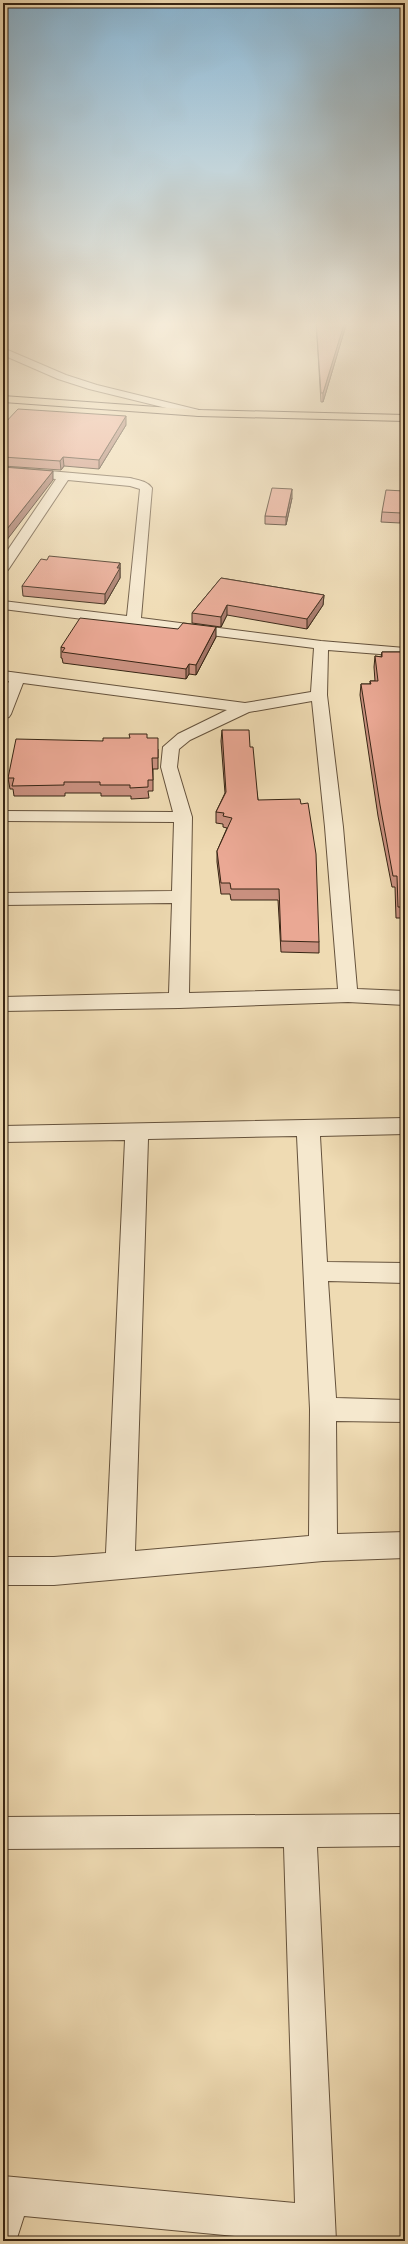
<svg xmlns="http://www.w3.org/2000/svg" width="408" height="2244" viewBox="0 0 408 2244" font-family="'Sorts Mill Goudy',serif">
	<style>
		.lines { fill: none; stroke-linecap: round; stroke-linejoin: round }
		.minor-casing { stroke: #65523c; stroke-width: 2 }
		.highway-casing { stroke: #372514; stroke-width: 2 }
		.minor { fill: #f5e8ce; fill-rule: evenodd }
		.highway { fill: #efdbb3; fill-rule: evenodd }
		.wall { fill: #c9907f; stroke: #372514 }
		.shaded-wall { fill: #a47668; stroke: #372514 }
		.building { fill: #eaa894; stroke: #372514 }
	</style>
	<rect width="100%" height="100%" fill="#efdbb3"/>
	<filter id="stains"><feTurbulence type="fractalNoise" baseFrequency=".005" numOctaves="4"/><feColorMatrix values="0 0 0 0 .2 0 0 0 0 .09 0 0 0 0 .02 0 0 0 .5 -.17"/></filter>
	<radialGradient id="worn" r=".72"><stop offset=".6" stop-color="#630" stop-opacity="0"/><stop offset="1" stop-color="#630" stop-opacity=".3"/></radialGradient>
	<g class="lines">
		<g class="minor-casing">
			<g id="minor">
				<polygon points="3,348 66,375 97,385 203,411 205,413 199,416 89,389 58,379 3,355"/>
				<path d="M3 467 130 478C138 480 147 481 152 488L141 618 321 641 405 648V656L328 650 327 695 343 827 357 989 405 991V1005L348 1002 179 1008 3 1011V997L169 993 172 903 3 905V893L172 891 174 822 3 821V811L173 812 161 767 163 747 178 734 227 710 23 683 11 714 9 717 3 719V695L9 681H3V671L245 703 311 692 314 648 3 609V601L127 616 140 489 130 486 68 480 8 570 3 571V557L56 479 3 475ZM312 701 325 827 338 989 189 993 192 817 177 767 179 749 190 740 249 712Z"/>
				<path d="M405 1118V1134L320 1136 327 1262 405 1263V1283L328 1281 336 1398 405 1400V1422L336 1421 337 1534 405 1532V1558L323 1561 54 1585H3V1557H54L106 1553 125 1140 3 1142V1126ZM297 1136 310 1409 309 1536 135 1551 148 1139Z"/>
				<polygon points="405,1814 405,1846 317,1847 336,2241 289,2241 24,2216 17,2238 3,2241 3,2176 295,2203 284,1847 3,1849 3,1817"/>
			</g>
		</g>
		<g class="highway-casing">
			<polygon id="highway" points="3,396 199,410 405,415 405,421 199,416 3,402"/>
		</g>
		<use href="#minor" class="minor"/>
		<use href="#highway" class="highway"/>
	</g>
	<g class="wall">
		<polygon points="316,321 346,321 346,325 323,402 321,402"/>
		<polygon points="3,425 126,425 99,469 64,466 61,470 3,466"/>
		<polygon points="404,491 400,523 381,522 382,512"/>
		<polygon points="292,498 286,525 265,524 265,516"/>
		<polygon points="120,563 120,578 105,604 23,596 22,586"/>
		<polygon points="221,578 324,595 323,605 307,629 227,615 221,627 192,623 192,613"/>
		<polygon points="216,637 196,675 189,674 186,679 63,663 62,658 61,658 61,647"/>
		<polygon points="382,652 405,652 405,927 403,927 403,918 396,918 395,887 392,887 378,816 360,695 361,684 370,684 370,681 375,681 374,667 375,656 381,657"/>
		<polygon points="222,730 250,747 258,800 319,942 319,953 281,952 278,900 231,900 230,894 221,894 217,862 217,851 227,828 223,827 223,824 216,823 216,812 225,793 221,741"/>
		<polygon points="147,738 158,749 158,769 153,769 153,791 148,791 149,798 131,799 131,796 101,796 101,793 65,793 65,796 14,796 13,789 10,789 8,778 103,741"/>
	</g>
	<g class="shaded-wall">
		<polygon points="345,321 346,321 346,325 323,402 323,393"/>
		<polygon points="126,416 126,425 99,469 99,460"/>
		<polygon points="63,457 64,466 61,470 60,461"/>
		<polygon points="53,471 53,480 3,545 3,534"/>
		<polygon points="292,489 292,498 286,525 286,517"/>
		<polygon points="120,563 120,578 105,604 105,594 117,568"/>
		<polygon points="324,595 323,605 307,629 307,619"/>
		<polygon points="227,605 227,615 221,627 221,617"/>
		<polygon points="216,627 216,637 196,675 196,665"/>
		<polygon points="189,664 189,674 186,679 186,669"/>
	</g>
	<g class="building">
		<polygon points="316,321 345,321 323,393 321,393"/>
		<polygon points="18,409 126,416 99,460 63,457 60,461 3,457 3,425"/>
		<polygon points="3,467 53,471 3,534"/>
		<polygon points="272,488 292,489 286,517 265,516"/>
		<polygon points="386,490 404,491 401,513 382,512"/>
		<polygon points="49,556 120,563 117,568 120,568 105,594 22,586 41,559 47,560"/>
		<polygon points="221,578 324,595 307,619 227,605 221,617 192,613"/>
		<polygon points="80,618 178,629 183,623 216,627 196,665 189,664 186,669 62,652 65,648 61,647"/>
		<polygon points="382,652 405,652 405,916 404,907 398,907 397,876 393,876 380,805 361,684 371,684 370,681 378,681 375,656 382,657"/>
		<polygon points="222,730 249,730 250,747 253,747 258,800 300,799 301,804 308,803 316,854 319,942 281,941 279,889 231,889 230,883 221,883 217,851 232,818 223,816 224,813 216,812 226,792"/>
		<polygon points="129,734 147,734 147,738 158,738 158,758 152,758 153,780 148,780 148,787 130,788 130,785 100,785 100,782 64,782 64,785 12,786 14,778 8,778 16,739 103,741 103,738 130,738"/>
	</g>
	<linearGradient id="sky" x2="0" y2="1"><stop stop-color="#89b6d4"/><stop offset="0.51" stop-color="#f8efdd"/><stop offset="1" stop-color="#f8efdd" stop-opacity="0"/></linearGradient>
	<rect width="408" height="635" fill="url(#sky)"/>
	<rect width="408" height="2244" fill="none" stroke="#efdbb3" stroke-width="16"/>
	<rect x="4" y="4" width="400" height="2236" fill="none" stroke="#372514" stroke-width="2"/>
	<rect x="8" y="8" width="392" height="2228" fill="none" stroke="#372514"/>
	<rect width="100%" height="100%" filter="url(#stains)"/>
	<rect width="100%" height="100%" fill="url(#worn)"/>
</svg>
